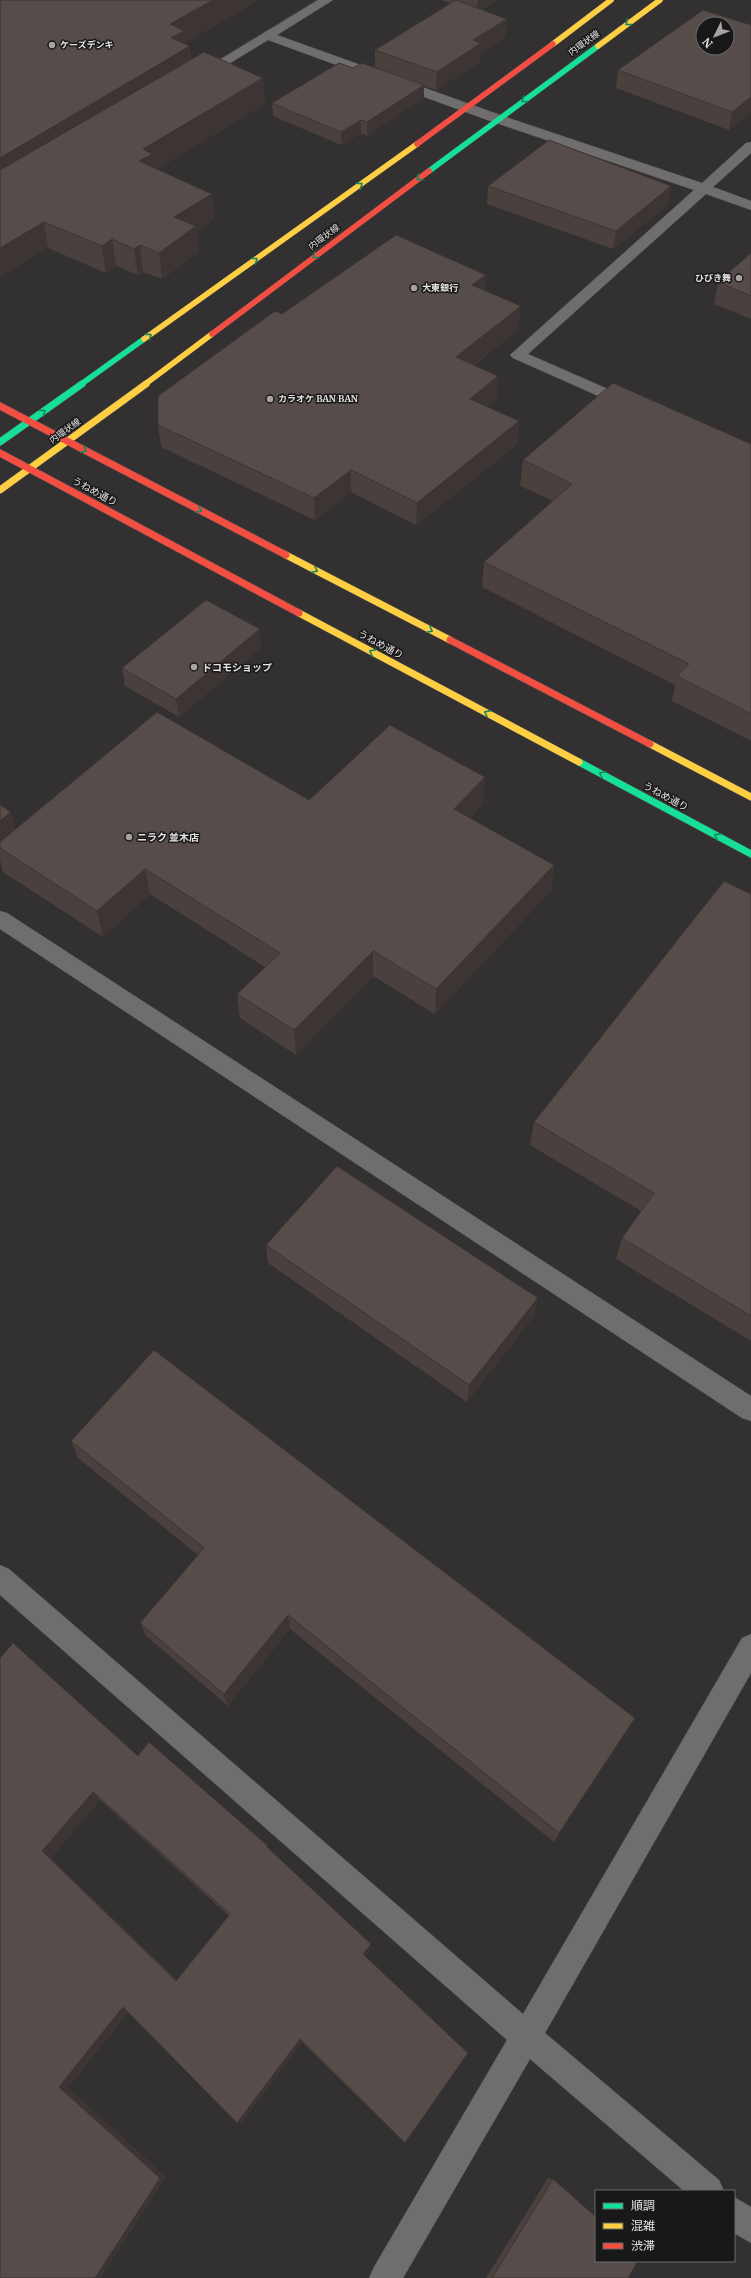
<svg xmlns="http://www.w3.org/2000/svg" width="751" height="2278" viewBox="0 0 751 2278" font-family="Merriweather,'Noto Sans JP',serif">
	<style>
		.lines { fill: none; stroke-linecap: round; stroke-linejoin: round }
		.street-casing { stroke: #4e4d4d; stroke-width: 1 }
		.fast-far1-casing { stroke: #4e4d4d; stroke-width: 6 }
		.fast-casing { stroke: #4e4d4d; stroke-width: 8 }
		.slow-far1-casing { stroke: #4e4d4d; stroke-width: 6 }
		.slow-casing { stroke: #4e4d4d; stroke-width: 8 }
		.jam-far1-casing { stroke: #4e4d4d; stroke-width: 6 }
		.jam-casing { stroke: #4e4d4d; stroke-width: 8 }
		.street { fill: #6f6d6d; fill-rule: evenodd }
		.fast-far1 { stroke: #16e098; stroke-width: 5.5 }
		.fast { stroke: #16e098; stroke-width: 7 }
		.slow-far1 { stroke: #ffcf43; stroke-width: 5.5 }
		.slow { stroke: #ffcf43; stroke-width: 7 }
		.jam-far1 { stroke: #f24e42; stroke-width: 5.5 }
		.jam { stroke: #f24e42; stroke-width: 7 }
		.wall { fill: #4a413f; fill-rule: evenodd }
		.shaded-wall { fill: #3c3533 }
		.building { fill: #564c49; stroke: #3c3533; fill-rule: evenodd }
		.oneway { stroke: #17865e }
		.poi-dot { fill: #a6a4a3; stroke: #191818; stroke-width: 1.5 }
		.labels { text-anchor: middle; stroke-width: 3; stroke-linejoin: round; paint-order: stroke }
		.far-street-label { font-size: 9px; fill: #e4e2e1; stroke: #191818 }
		.far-poi-label { font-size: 9px; font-weight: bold; fill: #e4e2e1; stroke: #191818; text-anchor: start }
		.street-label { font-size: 10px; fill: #e4e2e1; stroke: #191818 }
		.poi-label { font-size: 10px; font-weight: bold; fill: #e4e2e1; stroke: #191818; text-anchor: start }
	</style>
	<rect width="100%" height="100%" fill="#323030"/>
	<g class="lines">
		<g class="street-casing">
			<g id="street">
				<polygon points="318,0 333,0 277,35 503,116 702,183 746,143 751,142 751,153 713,187 751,201 751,210 706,194 528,354 635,401 637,404 635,407 623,407 513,358 510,355 694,190 493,122 268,40 204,79 199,80 193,76"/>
				<polygon points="0,911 7,913 751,1396 751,1421 742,1418 0,929"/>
				<polygon points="0,1565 9,1569 523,2014 742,1638 751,1634 751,1673 545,2033 719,2180 724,2191 684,2191 530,2059 403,2278 369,2278 374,2267 507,2040 0,1595"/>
				<polygon points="734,2197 751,2207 751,2243 734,2233"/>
			</g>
		</g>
		<g class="fast-far1-casing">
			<g id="fast-far1">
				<polyline points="429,171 598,46"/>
				<polyline points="80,385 144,339"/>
			</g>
		</g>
		<g class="fast-casing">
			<g id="fast">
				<polyline points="0,442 82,384"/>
				<polyline points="579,762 751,854"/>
			</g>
		</g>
		<g class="slow-far1-casing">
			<g id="slow-far1">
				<polyline points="553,44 611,0"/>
				<polyline points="598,46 660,0"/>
				<polyline points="144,339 417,144"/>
				<polyline points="144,385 212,334"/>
			</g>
		</g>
		<g class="slow-casing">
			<g id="slow">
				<polyline points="0,490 146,384"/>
				<polyline points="286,555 450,640"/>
				<polyline points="299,613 579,762"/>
				<polyline points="650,744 751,797"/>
			</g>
		</g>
		<g class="jam-far1-casing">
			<g id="jam-far1">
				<polyline points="417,144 553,44"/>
				<polyline points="212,334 429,171"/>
			</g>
		</g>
		<g class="jam-casing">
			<g id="jam">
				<polyline points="0,406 286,555"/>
				<polyline points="0,453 299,613"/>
				<polyline points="450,640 650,744"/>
			</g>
		</g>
		<use href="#street" class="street"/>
		<use href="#fast-far1" class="fast-far1"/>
		<use href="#fast" class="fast"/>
		<use href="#slow-far1" class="slow-far1"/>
		<use href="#slow" class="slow"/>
		<use href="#jam-far1" class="jam-far1"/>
		<use href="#jam" class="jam"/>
	</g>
	<g class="wall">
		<polygon points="0,0 259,0 185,43 192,59 263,78 265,104 157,169 212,194 214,220 197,231 199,252 162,279 143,272 138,275 116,266 106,273 48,248"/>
		<polygon points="441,0 498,0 482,10 507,19 506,37 481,53 480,62 436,90 424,86 424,98 367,136 361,133 341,145 273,116 272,103 353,68 375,67 375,50 450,3"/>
		<polygon points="751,25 751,112 729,130 616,88 618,70"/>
		<polygon points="488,186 669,204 613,249 487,204"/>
		<polygon points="751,253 751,319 714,304 718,282"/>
		<polygon points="485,290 519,329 474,365 497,398 487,406 518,444 416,525 351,492 315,520 161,447 158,425 282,314"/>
		<polygon points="751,444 751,741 672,701 675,685 482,587 484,562 553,501 520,486 523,460"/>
		<polygon points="261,648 179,717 125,686 122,668"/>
		<polygon points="485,777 483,804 470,818 554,865 551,891 435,1014 373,976 296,1055 240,1018 237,994 265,967 150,894 103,937 3,872 0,860 0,805 15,829 309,800"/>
		<polygon points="751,894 751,1341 616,1259 622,1238 641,1211 530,1145 534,1122"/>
		<polygon points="266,1245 534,1316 467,1402 268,1263"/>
		<polygon points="71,1441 635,1718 554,1842 290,1629 228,1706 146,1636 140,1623 198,1555 78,1458"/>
		<path d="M0 1658 269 1849 371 1948 365 1957 405 2143 302 2042 241 2123H237L128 2012 68 2088 166 2177 100 2278H0ZM100 1800 229 1916 177 1980 51 1858Z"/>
		<polygon points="548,2178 553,2179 628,2278 486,2278"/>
	</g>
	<g class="shaded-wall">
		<polygon points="213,0 259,0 185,43 186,49 190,46 193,72 0,187 0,158 170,24"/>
		<polygon points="478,0 498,0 477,13"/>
		<polygon points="507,19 506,37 481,53 480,62 436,90 437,72 473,40"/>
		<polygon points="263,78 265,104 154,171 139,161 143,149"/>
		<polygon points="424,85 424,98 367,136 367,122"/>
		<polygon points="751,97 751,112 729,130 732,112"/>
		<polygon points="361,120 361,133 341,145 341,132"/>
		<polygon points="671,186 669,204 613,249 616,231"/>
		<polygon points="212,194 214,220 197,231 199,252 162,279 159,253 174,217"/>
		<polygon points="44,222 48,248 0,277 0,248"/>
		<polygon points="112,239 116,266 106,273 102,246"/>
		<polygon points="140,245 143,272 138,275 134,249"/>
		<polygon points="486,275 484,297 472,285"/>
		<polygon points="521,306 519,329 455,379 456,357"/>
		<polygon points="498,376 497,398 469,421 470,399"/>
		<polygon points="519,421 518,444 416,525 417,503"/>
		<polygon points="351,470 351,492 315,520 314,498"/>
		<polygon points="260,629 261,648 179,717 176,699"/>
		<polygon points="485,777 483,804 452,835 454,809"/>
		<polygon points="11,812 18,839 0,848 0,821"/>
		<polygon points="554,865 551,891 435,1014 436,989"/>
		<polygon points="145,869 150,894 103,937 97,911"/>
		<polygon points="373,951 373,976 296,1055 294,1030"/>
		<polygon points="538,1298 534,1316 467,1402 469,1385"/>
		<polygon points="288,1615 290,1629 228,1706 224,1694"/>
		<polygon points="635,1718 628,1729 554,1842 559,1833"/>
		<polygon points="93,1792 100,1800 51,1858 181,1985 176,1981 42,1851"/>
		<polygon points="371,1944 371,1948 363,1959 363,1954"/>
		<polygon points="123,2007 129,2010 68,2088 166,2177 100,2278 95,2278 59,2087"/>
		<polygon points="300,2039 302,2042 241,2123 237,2123"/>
	</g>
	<g class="building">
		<polygon points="0,0 213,0 170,24 184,31 171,38 190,46 0,158"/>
		<polygon points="456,0 507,19 473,40 481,43 437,72 375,50"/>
		<path d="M703 10 751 25V97L732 112 618 70ZM703 24H727V48H703Z"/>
		<polygon points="204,52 263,78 143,149 152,154 139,161 212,194 174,217 196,226 159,253 140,245 134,249 112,239 102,246 44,222 0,248 0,170"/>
		<polygon points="339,63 353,68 362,63 424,85 367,122 361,120 341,132 272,103"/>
		<polygon points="549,140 671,186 616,231 488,186"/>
		<polygon points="396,235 486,275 472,285 521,306 456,357 498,376 470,399 519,421 417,503 351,470 314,498 158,425 158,396 275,311 282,314"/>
		<polygon points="751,253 751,296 718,282"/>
		<polygon points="613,383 751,444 751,714 677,676 689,664 484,562 572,484 523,460"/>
		<polygon points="206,600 260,629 176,699 122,668"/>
		<polygon points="157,712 309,800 390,725 485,777 454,809 554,865 436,989 373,951 294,1030 237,994 280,953 145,869 97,911 0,848 0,842"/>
		<polygon points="0,805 11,812 0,821"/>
		<polygon points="724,881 751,894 751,1316 622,1238 654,1193 534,1122"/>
		<polygon points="337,1166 538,1298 469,1385 266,1245"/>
		<polygon points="154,1350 635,1718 559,1833 288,1615 224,1694 140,1623 204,1548 71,1441"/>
		<path d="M13 1643 138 1756 149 1742 268 1846 267 1847 371 1944 363 1954 468 2053 405 2143 300 2039 237 2123 123 2007 59 2087 160 2178 95 2278H0V1658ZM93 1792 230 1914 176 1981 42 1851Z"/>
		<polygon points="553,2179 596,2217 596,2261 638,2261 628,2278 492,2278"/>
	</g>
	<defs><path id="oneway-chevron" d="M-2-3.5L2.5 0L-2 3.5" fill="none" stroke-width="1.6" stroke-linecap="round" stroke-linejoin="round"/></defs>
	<g class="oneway">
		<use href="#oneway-chevron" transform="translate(628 23) rotate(144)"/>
		<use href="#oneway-chevron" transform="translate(524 100) rotate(144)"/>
		<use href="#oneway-chevron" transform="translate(419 178) rotate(143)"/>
		<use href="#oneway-chevron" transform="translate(360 185) rotate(-36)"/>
		<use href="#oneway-chevron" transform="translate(315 256) rotate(143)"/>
		<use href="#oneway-chevron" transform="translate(255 260) rotate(-36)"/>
		<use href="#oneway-chevron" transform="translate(149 336) rotate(-36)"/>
		<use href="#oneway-chevron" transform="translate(43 412) rotate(-36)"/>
		<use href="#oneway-chevron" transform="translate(84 450) rotate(27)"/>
		<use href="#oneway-chevron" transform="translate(199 510) rotate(27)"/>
		<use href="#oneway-chevron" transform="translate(315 570) rotate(27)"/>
		<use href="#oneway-chevron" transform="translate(430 630) rotate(27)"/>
		<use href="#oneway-chevron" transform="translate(372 652) rotate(-152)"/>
		<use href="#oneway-chevron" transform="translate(487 713) rotate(-152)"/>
		<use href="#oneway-chevron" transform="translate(602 774) rotate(-152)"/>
		<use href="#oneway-chevron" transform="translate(717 836) rotate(-152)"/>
	</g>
	<g class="poi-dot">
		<circle cx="52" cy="45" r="4"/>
		<circle cx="739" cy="278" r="4"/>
		<circle cx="414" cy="288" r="4"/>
		<circle cx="270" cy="399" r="4"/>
		<circle cx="194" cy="667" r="4"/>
		<circle cx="129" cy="837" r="4"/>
	</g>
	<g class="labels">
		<g class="far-street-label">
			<text transform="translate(584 43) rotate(-36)" y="3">内環状線</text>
			<text transform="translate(324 237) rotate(-37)" y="3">内環状線</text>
			<text transform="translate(65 431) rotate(-36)" y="3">内環状線</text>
		</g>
		<g class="far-poi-label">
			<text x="60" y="48">ケーズデンキ</text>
			<text x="731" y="281" text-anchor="end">ひびき舞</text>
			<text x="422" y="291">大東銀行</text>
			<text x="278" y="402">カラオケ BAN BAN</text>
		</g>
		<g class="street-label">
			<text transform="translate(95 491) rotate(28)" y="4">うねめ通り</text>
			<text transform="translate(381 644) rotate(28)" y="4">うねめ通り</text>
			<text transform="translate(666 796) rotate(28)" y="4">うねめ通り</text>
		</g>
		<g class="poi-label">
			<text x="202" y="671">ドコモショップ</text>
			<text x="137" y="841">ニラク 並木店</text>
		</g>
	</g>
	<rect x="595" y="2190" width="140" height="72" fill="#191818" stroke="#6a6968"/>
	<rect x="603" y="2203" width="20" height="6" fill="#16e098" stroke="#6a6968"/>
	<text x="631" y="2210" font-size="12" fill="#e4e2e1">順調</text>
	<rect x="603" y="2223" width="20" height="6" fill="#ffcf43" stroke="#6a6968"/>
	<text x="631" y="2230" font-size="12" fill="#e4e2e1">混雑</text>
	<rect x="603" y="2243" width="20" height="6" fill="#f24e42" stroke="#6a6968"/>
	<text x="631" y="2250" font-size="12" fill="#e4e2e1">渋滞</text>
	<g transform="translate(715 36) rotate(227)"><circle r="19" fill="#191818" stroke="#6a6968"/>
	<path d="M0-3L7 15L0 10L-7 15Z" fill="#a6a4a3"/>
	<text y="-6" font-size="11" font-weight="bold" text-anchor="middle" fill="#e4e2e1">N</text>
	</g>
</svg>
